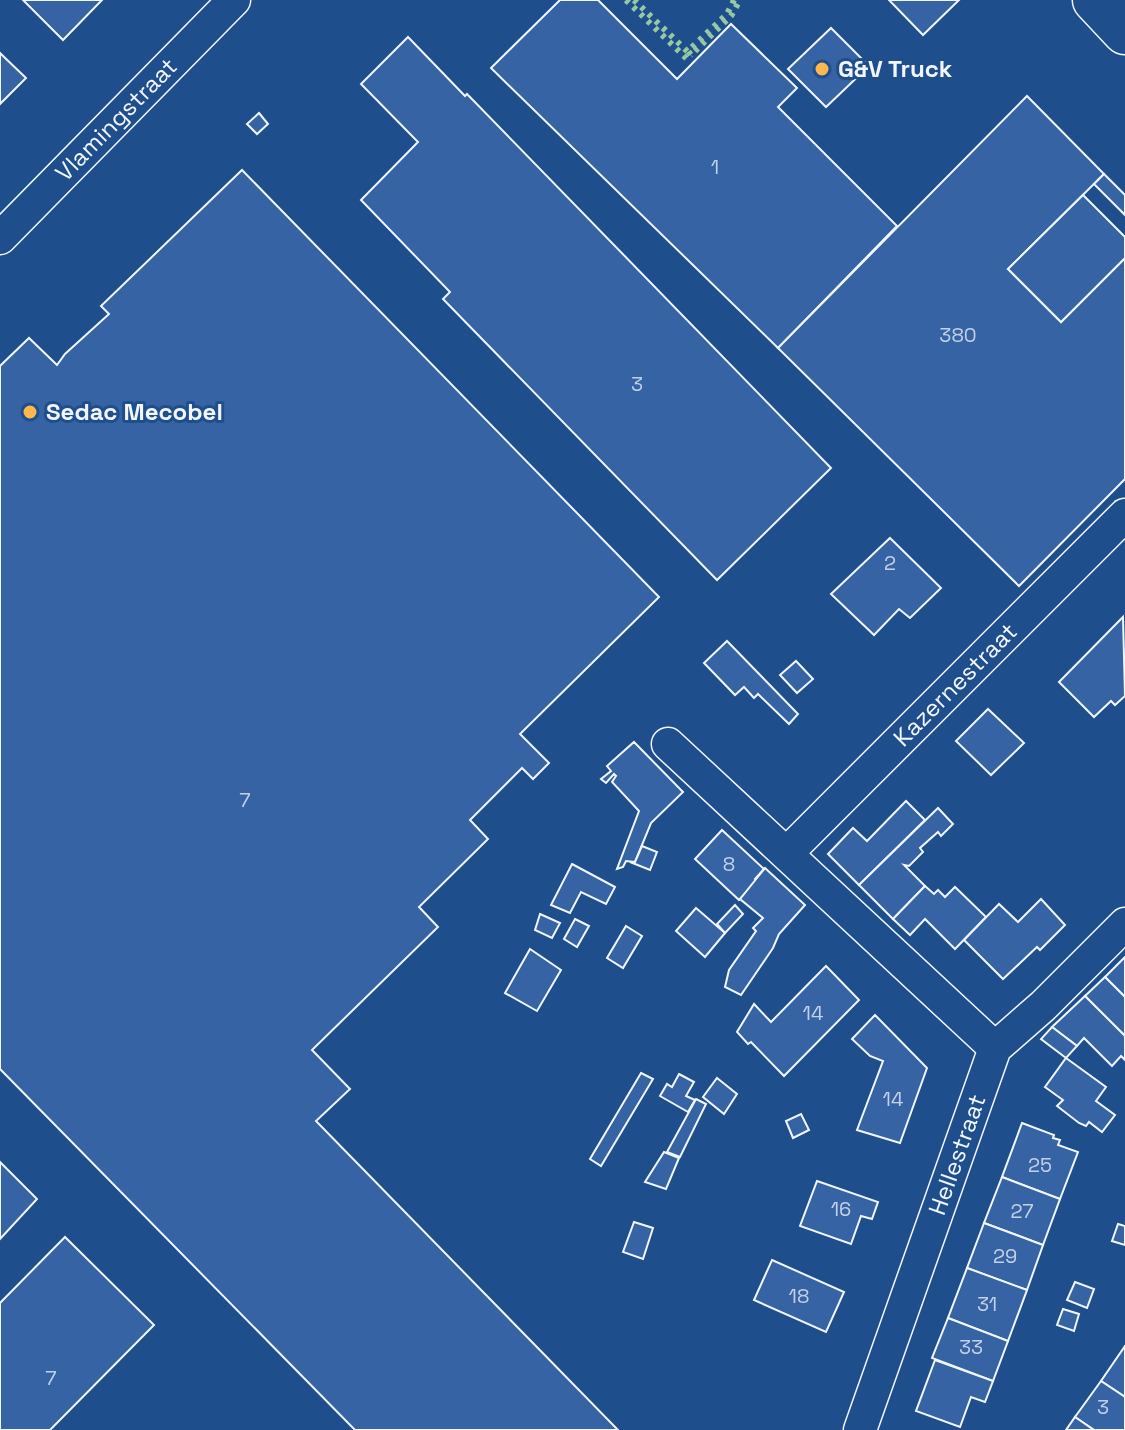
<svg xmlns="http://www.w3.org/2000/svg" width="1125" height="1430" viewBox="0 0 1125 1430" font-family="'Space Grotesk',sans-serif">
	<style>
		.building { fill: #3563a3; stroke: #f2f6ff; stroke-width: 2 }
		.lines { fill: none; stroke-linecap: round; stroke-linejoin: round }
		.minor-casing { stroke: #f2f6ff; stroke-width: 35 }
		.primary-casing { stroke: #f2f6ff; stroke-width: 47 }
		.minor { stroke: #1f4e8c; stroke-width: 32 }
		.primary { stroke: #1f4e8c; stroke-width: 44 }
		.hedge { stroke: #97c8a6; stroke-width: 6; stroke-dasharray: 4 6; stroke-linecap: butt }
		.poi-dot { fill: #ffb74d; stroke: #1f4e8c; stroke-width: 3 }
		.labels { text-anchor: middle; stroke-width: 6; stroke-linejoin: round; paint-order: stroke }
		.number-label { font-size: 20px; fill: #c3d1e8 }
		.poi-label { font-size: 24px; font-weight: bold; fill: #f2f6ff; stroke: #1f4e8c; text-anchor: start }
		.street-label { font-size: 24px; fill: #f2f6ff; stroke: #1f4e8c }
	</style>
	<rect width="100%" height="100%" fill="#1f4e8c"/>
	<g class="building">
		<polygon points="23,0 102,0 63,40"/>
		<polygon points="560,0 598,0 677,79 731,24 797,88 778,107 897,226 778,348 491,68"/>
		<polygon points="889,0 959,0 923,35"/>
		<polygon points="831,28 869,66 826,107 788,69"/>
		<polygon points="408,37 465,96 467,94 831,468 717,580 443,299 450,292 361,200 418,142 361,84"/>
		<polygon points="0,53 26,78 0,104"/>
		<polygon points="1027,96 1104,174 1008,269 1061,322 1125,258 1125,479 1019,586 778,348"/>
		<polygon points="259,113 268,124 257,134 247,124"/>
		<polygon points="242,170 659,597 520,734 549,763 533,779 522,768 470,820 488,839 419,907 438,927 312,1050 350,1089 316,1121 618,1430 355,1430 0,1069 0,366 29,338 57,365 65,354 109,314 101,306"/>
		<polygon points="1104,174 1125,195 1125,215 1094,184"/>
		<polygon points="1083,195 1125,237 1125,258 1061,322 1008,269"/>
		<polygon points="890,538 941,588 910,618 899,609 874,635 831,594"/>
		<polygon points="1123,617 1125,696 1115,705 1111,701 1094,717 1059,682"/>
		<polygon points="727,641 798,714 789,724 758,694 754,698 744,687 735,695 704,663"/>
		<polygon points="796,661 813,679 797,693 780,675"/>
		<polygon points="988,709 1024,743 991,775 956,741"/>
		<polygon points="634,742 683,792 651,823 635,862 626,861 623,867 617,869 639,811 612,782 616,776 614,774 606,783 601,779 611,771 607,766"/>
		<polygon points="906,801 925,820 859,885 828,854 853,828 867,841"/>
		<polygon points="938,808 953,824 941,836 938,832 920,848 923,852 909,866 904,865 925,886 893,919 859,885"/>
		<polygon points="722,830 764,869 755,879 757,881 739,900 695,859"/>
		<polygon points="642,846 657,852 650,870 630,862 635,862"/>
		<polygon points="572,864 615,887 606,904 581,892 570,913 551,905"/>
		<polygon points="765,868 805,905 779,934 773,948 741,995 725,987 729,970 756,931 753,928 763,918 740,899"/>
		<polygon points="925,886 934,894 938,890 945,897 955,887 986,917 955,949 925,919 910,935 893,919"/>
		<polygon points="1041,899 1065,925 1040,950 1037,947 1003,979 964,940 999,904 1018,922"/>
		<polygon points="735,905 743,914 725,933 717,924"/>
		<polygon points="696,908 725,933 705,957 676,931"/>
		<polygon points="540,914 560,923 552,938 535,930"/>
		<polygon points="575,919 589,926 577,947 564,939"/>
		<polygon points="626,926 642,936 623,968 607,958"/>
		<polygon points="530,949 561,970 537,1011 505,993"/>
		<polygon points="1125,957 1125,997 1105,977"/>
		<polygon points="826,966 859,1000 784,1076 751,1042 748,1044 737,1032 754,1004 771,1022"/>
		<polygon points="1105,977 1125,997 1125,1036 1085,996"/>
		<polygon points="1085,996 1125,1036 1125,1060 1121,1056 1112,1066 1084,1038 1077,1046 1052,1027"/>
		<polygon points="875,1015 927,1068 900,1143 857,1130 883,1061 870,1056 852,1039"/>
		<polygon points="1052,1027 1077,1046 1066,1058 1041,1039"/>
		<polygon points="1066,1058 1106,1087 1096,1101 1115,1115 1102,1132 1089,1122 1086,1126 1079,1123 1057,1106 1063,1100 1045,1087"/>
		<polygon points="641,1073 653,1079 601,1166 590,1159"/>
		<polygon points="679,1074 694,1082 686,1096 695,1100 688,1112 660,1096 667,1084 672,1087"/>
		<polygon points="717,1078 737,1094 724,1114 703,1097"/>
		<polygon points="696,1099 706,1104 680,1157 667,1152"/>
		<polygon points="801,1114 809,1130 793,1138 786,1121"/>
		<polygon points="1022,1123 1054,1135 1053,1138 1060,1140 1058,1145 1078,1152 1060,1199 1002,1177"/>
		<polygon points="664,1152 679,1158 666,1189 645,1182"/>
		<polygon points="0,1162 37,1199 0,1239"/>
		<polygon points="1002,1177 1060,1199 1043,1245 984,1223"/>
		<polygon points="817,1181 878,1202 872,1219 861,1216 851,1244 800,1226"/>
		<polygon points="634,1222 653,1228 643,1259 623,1252"/>
		<polygon points="984,1223 1043,1245 1027,1290 967,1268"/>
		<polygon points="1118,1224 1125,1226 1125,1245 1112,1241"/>
		<polygon points="65,1237 154,1325 50,1430 0,1430 0,1303"/>
		<polygon points="772,1260 844,1292 826,1332 754,1300"/>
		<polygon points="967,1268 1027,1290 1008,1341 948,1318"/>
		<polygon points="1075,1282 1094,1289 1087,1308 1067,1300"/>
		<polygon points="1063,1309 1079,1314 1074,1331 1057,1325"/>
		<polygon points="948,1318 1008,1341 993,1381 932,1358"/>
		<polygon points="1125,1346 1125,1397 1101,1381"/>
		<polygon points="935,1360 993,1381 985,1402 971,1397 960,1427 916,1411"/>
		<polygon points="1101,1381 1125,1397 1125,1430 1094,1430 1075,1417"/>
		<polygon points="1075,1417 1094,1430 1066,1430"/>
	</g>
	<g class="lines">
		<g class="minor-casing">
			<g id="minor">
				<path id="s1" d="M0 238 234 0"/>
				<polyline points="668,744 995,1048"/>
				<path id="s2" d="M787 853 1125 515"/>
				<path id="s3" d="M860 1430 995 1048 1043 1006 1125 924"/>
			</g>
		</g>
		<g class="primary-casing">
			<polyline id="primary" points="1095,0 1125,32"/>
		</g>
		<use href="#minor" class="minor"/>
		<use href="#primary" class="primary"/>
		<g class="hedge">
			<polyline points="626,0 687,59 691,55"/>
			<polyline points="634,0 688,52"/>
			<polyline points="734,0 727,14 688,51 691,55 731,16 740,0"/>
		</g>
	</g>
	<g class="poi-dot">
		<circle cx="822" cy="69" r="8"/>
		<circle cx="30" cy="412" r="8"/>
	</g>
	<g class="labels">
		<g class="number-label">
			<text x="715" y="174">1</text>
			<text x="958" y="342">380</text>
			<text x="637" y="391">3</text>
			<text x="890" y="570">2</text>
			<text x="245" y="807">7</text>
			<text x="729" y="871">8</text>
			<text x="813" y="1020">14</text>
			<text x="893" y="1106">14</text>
			<text x="1040" y="1172">25</text>
			<text x="841" y="1216">16</text>
			<text x="1022" y="1218">27</text>
			<text x="1005" y="1263">29</text>
			<text x="799" y="1303">18</text>
			<text x="987" y="1311">31</text>
			<text x="971" y="1354">33</text>
			<text x="51" y="1385">7</text>
			<text x="1103" y="1414">3</text>
		</g>
		<g class="poi-label">
			<text x="838" y="77">G&amp;V Truck</text>
			<text x="46" y="420">Sedac Mecobel</text>
		</g>
		<g class="street-label">
			<text dy="8" stroke="none"><textPath href="#s1" startOffset="166">Vlamingstraat</textPath></text>
			<text dy="8" stroke="none"><textPath href="#s2" startOffset="238">Kazernestraat</textPath></text>
			<text dy="8" stroke="none"><textPath href="#s3" startOffset="292">Hellestraat</textPath></text>
		</g>
	</g>
</svg>
